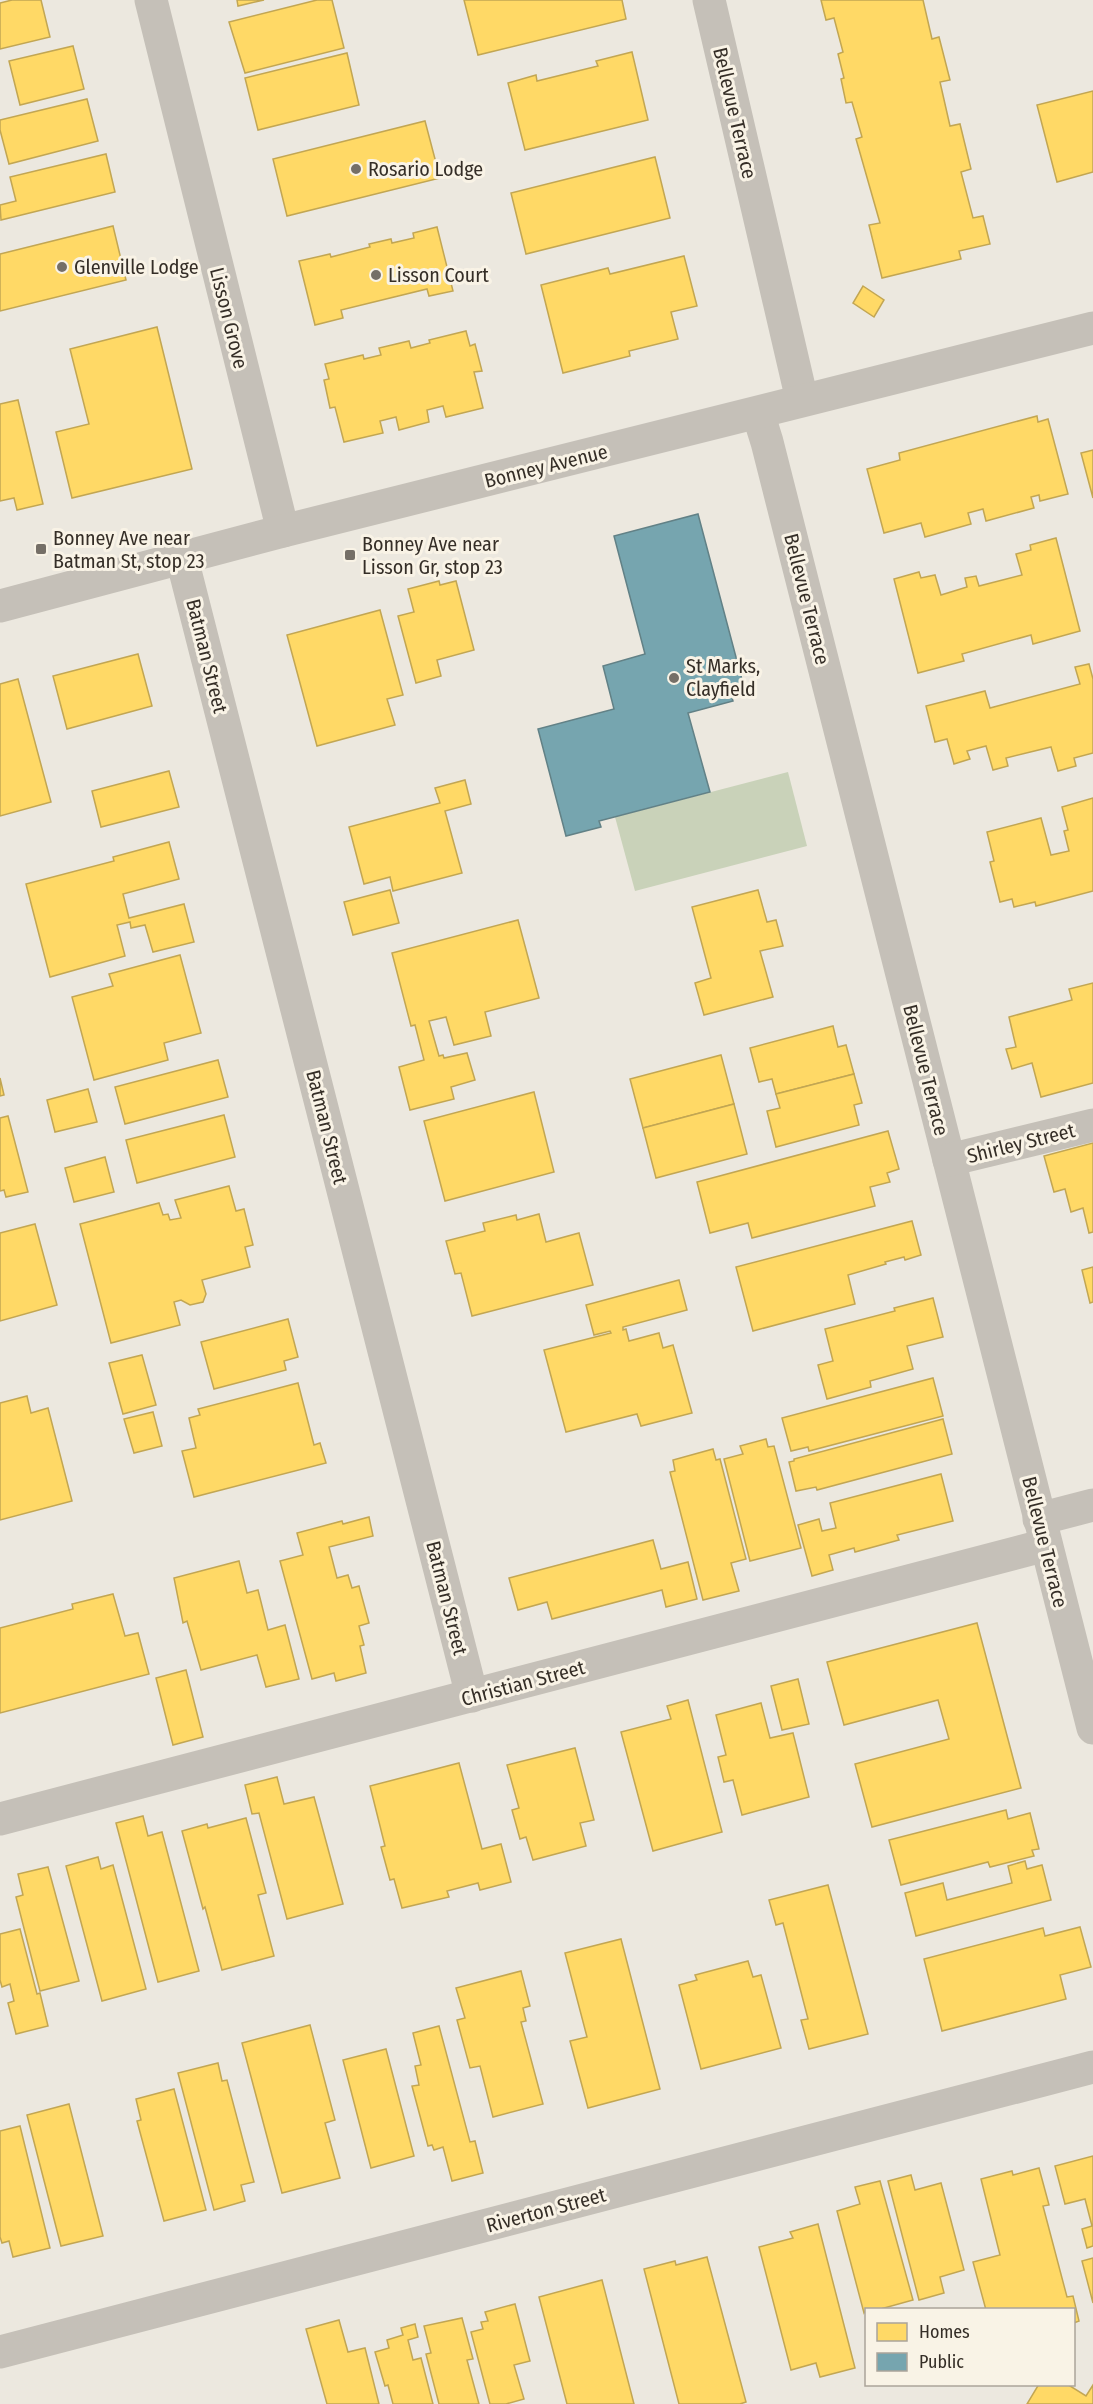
<svg xmlns="http://www.w3.org/2000/svg" width="1093" height="2404" viewBox="0 0 1093 2404" font-family="'Fira Sans Condensed',sans-serif">
	<style>
		.green { fill: #c9d2b9 }
		.homes { fill: #ffd966; stroke: #c2a653; stroke-width: 1.5 }
		.public { fill: #76a5af; stroke: #628186; stroke-width: 1.5 }
		.lines { fill: none; stroke-linecap: round; stroke-linejoin: round }
		.minor { stroke: #c5c0b8; stroke-width: 33 }
		.tertiary { stroke: #c5c0b8; stroke-width: 33 }
		.poi-dot { fill: #756f67; stroke: #f9f3e6; stroke-width: 2 }
		.labels { text-anchor: middle; stroke-width: 6; stroke-linejoin: round; paint-order: stroke }
		.street-label { font-size: 20px; fill: #352e27; stroke: #f9f3e6 }
		.poi-label { font-size: 20px; fill: #352e27; stroke: #f9f3e6; text-anchor: start }
	</style>
	<rect width="100%" height="100%" fill="#ece8df"/>
	<polygon class="green" points="788,772 807,846 635,891 615,817"/>
	<g class="homes">
		<polygon points="12,0 41,0 50,37 0,49 0,3"/>
		<polygon points="237,0 264,0 238,6"/>
		<polygon points="317,0 332,0 344,48 245,73 229,22"/>
		<polygon points="464,0 622,0 626,19 478,55"/>
		<polygon points="821,0 923,0 932,39 939,37 950,80 940,82 950,126 960,124 971,169 961,172 973,218 983,216 990,244 959,251 961,259 882,278 869,225 880,223 856,139 862,137 852,102 846,103 841,79 844,78 838,54 843,52 834,18 826,20"/>
		<polygon points="73,46 84,89 20,105 9,61"/>
		<polygon points="632,52 648,120 525,150 508,83 536,75 537,81 598,66 596,61"/>
		<polygon points="347,53 359,105 258,130 245,78"/>
		<polygon points="1093,91 1093,172 1057,182 1037,105"/>
		<polygon points="87,99 98,141 9,164 0,130 0,120"/>
		<polygon points="425,121 440,178 287,216 273,159"/>
		<polygon points="106,154 115,192 1,220 0,205 16,201 10,177"/>
		<polygon points="655,157 670,218 526,254 511,193"/>
		<polygon points="113,226 126,280 0,311 0,254"/>
		<polygon points="437,227 453,291 429,296 427,289 341,310 343,318 315,325 299,261 330,254 331,257 370,247 369,244 391,239 392,243 414,238 413,233"/>
		<polygon points="684,256 697,306 671,312 678,339 629,351 630,356 563,373 541,285 608,268 610,274"/>
		<polygon points="863,286 884,300 874,317 853,303"/>
		<polygon points="157,327 192,469 72,498 56,432 89,424 70,349"/>
		<polygon points="466,331 470,346 475,344 482,371 474,372 483,408 446,417 443,406 427,410 429,422 399,430 396,417 380,421 383,433 344,442 335,407 330,408 324,380 329,379 325,364 363,355 364,359 381,355 379,348 409,341 411,348 430,343 429,340"/>
		<polygon points="18,400 43,504 17,510 14,498 0,501 0,404"/>
		<polygon points="1037,416 1038,422 1048,419 1068,494 1040,501 1039,495 1031,497 1034,508 986,521 983,509 968,513 971,524 925,537 921,523 884,533 867,469 900,460 899,453"/>
		<polygon points="1093,450 1093,498 1081,453"/>
		<polygon points="1056,538 1080,631 1033,644 1031,635 962,654 964,661 918,673 894,579 919,572 921,578 935,575 941,595 967,587 965,578 976,576 979,586 1022,575 1016,554 1031,550 1030,545"/>
		<polygon points="439,581 440,585 456,581 474,650 437,660 441,676 416,683 398,616 414,612 408,589"/>
		<polygon points="380,610 403,695 387,699 395,725 317,746 287,635"/>
		<polygon points="138,654 152,706 67,729 53,676"/>
		<polygon points="1089,664 1093,679 1093,753 1074,758 1076,766 1058,771 1051,747 1006,758 1008,766 993,770 986,746 967,751 970,759 954,764 947,739 935,742 926,706 985,691 990,708 1080,684 1075,667"/>
		<polygon points="18,679 51,802 0,816 0,684"/>
		<polygon points="169,771 179,807 101,827 92,791"/>
		<polygon points="465,780 471,804 445,811 462,873 393,891 390,877 364,884 349,827 440,803 435,788"/>
		<polygon points="1093,798 1093,891 1036,906 1035,902 1014,907 1012,899 1000,902 990,862 994,861 987,832 1041,818 1051,855 1069,851 1064,831 1068,830 1062,807"/>
		<polygon points="169,842 179,879 123,894 129,918 184,904 194,942 153,952 145,925 131,928 130,922 117,925 125,956 50,977 26,884 114,861 113,857"/>
		<polygon points="390,890 399,923 353,935 344,902"/>
		<polygon points="758,890 767,922 776,920 783,946 760,951 773,997 704,1015 695,983 711,978 692,907"/>
		<polygon points="518,920 539,998 485,1012 491,1036 454,1045 446,1017 429,1021 439,1056 443,1055 444,1058 467,1053 475,1080 451,1087 454,1099 410,1110 399,1067 424,1060 415,1025 411,1026 392,953"/>
		<polygon points="180,955 201,1033 164,1043 168,1060 94,1080 72,997 113,986 109,974"/>
		<polygon points="1093,983 1093,1083 1041,1097 1032,1063 1012,1069 1006,1049 1016,1047 1009,1017 1072,1000 1069,989"/>
		<polygon points="833,1026 838,1047 846,1045 854,1074 776,1094 772,1079 759,1082 750,1048"/>
		<polygon points="721,1055 734,1104 643,1128 630,1079"/>
		<polygon points="218,1060 228,1097 125,1124 115,1087"/>
		<polygon points="854,1074 862,1103 854,1105 859,1125 776,1147 767,1111 780,1108 776,1094"/>
		<polygon points="0,1078 4,1095 0,1096"/>
		<polygon points="88,1089 97,1122 55,1132 47,1100"/>
		<polygon points="534,1092 554,1172 445,1201 424,1121"/>
		<polygon points="734,1104 747,1154 656,1178 643,1128"/>
		<polygon points="224,1115 235,1157 137,1183 126,1140"/>
		<polygon points="8,1116 28,1192 6,1197 4,1190 0,1191 0,1118"/>
		<polygon points="888,1131 899,1169 887,1173 890,1182 870,1187 875,1206 752,1238 748,1223 710,1233 697,1182"/>
		<polygon points="1093,1143 1093,1232 1089,1233 1083,1208 1071,1212 1065,1189 1054,1192 1044,1156"/>
		<polygon points="105,1157 114,1192 74,1202 65,1168"/>
		<polygon points="229,1186 236,1211 244,1209 253,1245 245,1247 250,1267 202,1280 206,1294 203,1302 190,1305 181,1300 174,1302 180,1325 111,1343 80,1224 159,1203 163,1215 168,1214 170,1220 181,1218 175,1200"/>
		<polygon points="539,1214 546,1242 579,1233 593,1285 472,1316 461,1273 455,1274 446,1241 485,1231 483,1223 516,1215 517,1220"/>
		<polygon points="912,1221 921,1255 905,1260 904,1257 885,1262 886,1264 848,1275 855,1304 753,1331 736,1267"/>
		<polygon points="35,1224 57,1305 0,1321 0,1233"/>
		<polygon points="1093,1267 1093,1302 1090,1303 1082,1270"/>
		<polygon points="679,1280 687,1310 623,1327 623,1330 626,1329 629,1341 659,1333 663,1348 673,1345 692,1413 641,1426 637,1414 566,1432 544,1350 611,1333 610,1331 594,1335 586,1305"/>
		<polygon points="933,1298 943,1337 907,1346 913,1369 870,1381 871,1387 827,1399 818,1365 833,1361 825,1329 895,1311 894,1308"/>
		<polygon points="288,1319 298,1357 284,1361 286,1370 214,1389 201,1342"/>
		<polygon points="142,1355 156,1405 123,1414 109,1363"/>
		<polygon points="933,1378 943,1416 809,1451 808,1447 791,1451 782,1418"/>
		<polygon points="298,1383 314,1445 320,1443 326,1463 194,1497 182,1451 196,1448 189,1418 200,1415 198,1409"/>
		<polygon points="27,1396 31,1413 48,1408 72,1501 0,1520 0,1403"/>
		<polygon points="153,1412 162,1446 134,1453 124,1419"/>
		<polygon points="943,1419 952,1454 817,1490 816,1487 796,1491 789,1462 794,1461 794,1459"/>
		<polygon points="766,1439 768,1447 774,1446 801,1548 750,1561 724,1459 743,1454 740,1446"/>
		<polygon points="713,1449 716,1460 720,1459 746,1559 731,1563 739,1591 703,1600 670,1472 675,1471 673,1460"/>
		<polygon points="941,1474 953,1521 897,1535 899,1540 855,1552 854,1548 829,1555 833,1570 812,1576 798,1525 819,1519 822,1531 836,1528 830,1503"/>
		<polygon points="369,1517 373,1536 329,1547 337,1578 348,1575 352,1588 359,1586 369,1623 359,1626 364,1645 360,1646 366,1673 336,1681 334,1673 312,1679 280,1561 303,1555 297,1533 342,1521 343,1524"/>
		<polygon points="653,1540 661,1569 688,1562 697,1599 666,1607 662,1590 552,1619 547,1602 518,1610 509,1578"/>
		<polygon points="239,1561 247,1593 258,1590 268,1630 285,1625 299,1679 266,1687 257,1655 201,1670 187,1621 183,1623 174,1578"/>
		<polygon points="113,1594 125,1636 138,1633 149,1674 0,1713 0,1628 73,1609 72,1604"/>
		<polygon points="977,1623 1021,1788 872,1827 855,1764 949,1739 938,1700 844,1725 827,1662"/>
		<polygon points="186,1670 203,1737 173,1745 156,1678"/>
		<polygon points="798,1679 809,1724 782,1730 771,1686"/>
		<polygon points="688,1700 722,1832 653,1851 621,1732 671,1719 667,1706"/>
		<polygon points="761,1703 770,1738 793,1733 809,1797 742,1815 733,1780 724,1782 718,1757 726,1755 716,1715"/>
		<polygon points="575,1748 594,1820 580,1823 586,1846 533,1860 526,1837 520,1839 512,1810 519,1808 507,1765"/>
		<polygon points="459,1763 482,1849 501,1844 511,1882 480,1890 478,1883 447,1891 449,1897 402,1908 394,1879 390,1880 381,1847 385,1846 370,1786"/>
		<polygon points="277,1777 284,1804 314,1797 343,1904 287,1919 259,1813 252,1814 245,1785"/>
		<polygon points="1006,1810 1008,1819 1030,1813 1039,1849 1032,1850 1034,1856 990,1867 988,1862 901,1885 889,1840"/>
		<polygon points="143,1816 148,1836 162,1832 199,1971 158,1982 116,1823"/>
		<polygon points="246,1818 266,1893 258,1895 274,1956 222,1970 205,1907 203,1909 182,1831 207,1824 208,1828"/>
		<polygon points="98,1857 101,1869 113,1865 146,1989 102,2001 66,1866"/>
		<polygon points="1025,1861 1027,1869 1042,1865 1051,1900 916,1936 905,1893 943,1883 947,1900 1012,1883 1008,1866"/>
		<polygon points="48,1867 79,1981 40,1991 16,1897 23,1895 18,1874"/>
		<polygon points="828,1885 868,2034 809,2049 801,2020 808,2019 783,1923 776,1925 769,1900"/>
		<polygon points="1080,1927 1091,1967 1060,1975 1066,1999 942,2031 924,1959 1043,1928 1045,1936"/>
		<polygon points="20,1929 37,1994 40,1993 48,2026 16,2034 8,2003 14,2001 10,1984 2,1987 0,1980 0,1934"/>
		<polygon points="621,1939 660,2089 588,2108 570,2041 587,2037 565,1953"/>
		<polygon points="748,1961 753,1977 761,1975 781,2048 701,2069 679,1985 697,1980 695,1975"/>
		<polygon points="521,1971 530,2006 523,2008 526,2021 521,2022 543,2104 493,2117 480,2066 470,2068 457,2020 465,2018 456,1988"/>
		<polygon points="310,2025 335,2120 325,2123 340,2178 282,2193 242,2043"/>
		<polygon points="439,2026 470,2142 475,2141 483,2173 452,2181 443,2147 434,2150 432,2145 428,2146 412,2086 419,2085 415,2066 421,2065 413,2033"/>
		<polygon points="386,2049 414,2156 371,2168 343,2060"/>
		<polygon points="218,2063 222,2081 227,2080 254,2182 241,2185 245,2201 214,2210 178,2073"/>
		<polygon points="174,2089 206,2210 164,2221 137,2121 141,2120 136,2099"/>
		<polygon points="69,2104 103,2236 61,2246 27,2115"/>
		<polygon points="20,2126 50,2248 13,2257 9,2241 2,2243 0,2237 0,2131"/>
		<polygon points="1093,2156 1093,2246 1087,2248 1082,2229 1092,2226 1085,2199 1065,2204 1055,2166"/>
		<polygon points="1039,2168 1049,2205 1043,2206 1067,2297 1073,2296 1079,2321 1074,2323 1074,2310 986,2310 973,2262 1000,2255 981,2179 1012,2171 1013,2175"/>
		<polygon points="911,2175 915,2190 941,2183 964,2270 940,2277 944,2293 919,2300 888,2181"/>
		<polygon points="880,2181 913,2300 877,2310 866,2310 864,2313 837,2211 860,2204 855,2187"/>
		<polygon points="818,2224 855,2368 820,2377 816,2363 791,2370 759,2247 793,2238 790,2232"/>
		<polygon points="707,2257 746,2402 740,2404 679,2404 644,2269 675,2261 676,2265"/>
		<polygon points="1093,2258 1093,2303 1082,2261"/>
		<polygon points="602,2280 634,2404 567,2404 539,2297"/>
		<polygon points="515,2304 530,2361 514,2365 524,2399 506,2404 490,2404 471,2332 483,2329 481,2322 488,2321 485,2312"/>
		<polygon points="462,2318 473,2359 467,2360 479,2404 439,2404 426,2354 431,2353 424,2326"/>
		<polygon points="339,2320 348,2352 365,2348 379,2404 327,2404 306,2329"/>
		<polygon points="415,2324 418,2337 408,2340 413,2360 421,2358 433,2404 393,2404 388,2385 385,2386 375,2352 389,2348 387,2340 403,2335 401,2328"/>
		<polygon points="1039,2384 1067,2384 1086,2396 1093,2385 1093,2404 1027,2404"/>
	</g>
	<polygon class="public" points="698,514 745,691 731,695 733,701 688,713 710,792 599,821 601,827 566,836 538,729 614,709 603,666 645,654 614,536"/>
	<g class="lines">
		<g class="minor">
			<polyline points="151,0 283,531"/>
			<polyline points="709,0 802,400"/>
			<polyline points="758,413 767,442 1093,1728"/>
			<polyline points="182,559 472,1696"/>
			<polyline points="949,1160 1093,1125"/>
			<polyline points="1039,1519 1093,1505"/>
			<polyline points="0,1819 1046,1545"/>
			<polyline points="0,2352 1093,2067"/>
		</g>
		<polyline class="tertiary" points="0,606 283,531 1093,328"/>
	</g>
	<g class="poi-dot">
		<circle cx="356" cy="169" r="6"/>
		<circle cx="62" cy="267" r="6"/>
		<circle cx="376" cy="275" r="6"/>
		<rect x="35" y="543" width="12" height="12" rx="3"/>
		<rect x="344" y="549" width="12" height="12" rx="3"/>
		<circle cx="674" cy="678" r="6"/>
	</g>
	<g class="labels">
		<g class="street-label">
			<text transform="translate(735 113) rotate(77)" y="7">Bellevue Terrace</text>
			<text transform="translate(229 318) rotate(76)" y="7">Lisson Grove</text>
			<text transform="translate(546 466) rotate(-14)" y="7">Bonney Avenue</text>
			<text transform="translate(807 599) rotate(76)" y="7">Bellevue Terrace</text>
			<text transform="translate(207 656) rotate(76)" y="7">Batman Street</text>
			<text transform="translate(926 1070) rotate(76)" y="7">Bellevue Terrace</text>
			<text transform="translate(327 1127) rotate(76)" y="7">Batman Street</text>
			<text transform="translate(1021 1143) rotate(-14)" y="7">Shirley Street</text>
			<text transform="translate(1045 1542) rotate(76)" y="7">Bellevue Terrace</text>
			<text transform="translate(447 1598) rotate(76)" y="7">Batman Street</text>
			<text transform="translate(523 1683) rotate(-15)" y="7">Christian Street</text>
			<text transform="translate(546 2210) rotate(-15)" y="7">Riverton Street</text>
		</g>
		<g class="poi-label">
			<text x="368" y="176">Rosario Lodge</text>
			<text x="74" y="274">Glenville Lodge</text>
			<text x="388" y="282">Lisson Court</text>
			<text x="53" y="545">Bonney Ave near<tspan x="53" dy="23">Batman St, stop 23</tspan></text>
			<text x="362" y="551">Bonney Ave near<tspan x="362" dy="23">Lisson Gr, stop 23</tspan></text>
			<text x="686" y="673">St Marks,<tspan x="686" dy="23">Clayfield</tspan></text>
		</g>
	</g>
	<rect x="865" y="2308" width="210" height="78" fill="#f9f3e6" stroke="#aba49a" stroke-width="1.5"/>
	<rect x="877" y="2323" width="30" height="18" fill="#ffd966" stroke="#aba49a" stroke-width="1.5"/>
	<text x="919" y="2338" font-size="18" fill="#352e27">Homes</text>
	<rect x="877" y="2353" width="30" height="18" fill="#76a5af" stroke="#aba49a" stroke-width="1.5"/>
	<text x="919" y="2368" font-size="18" fill="#352e27">Public</text>
</svg>
